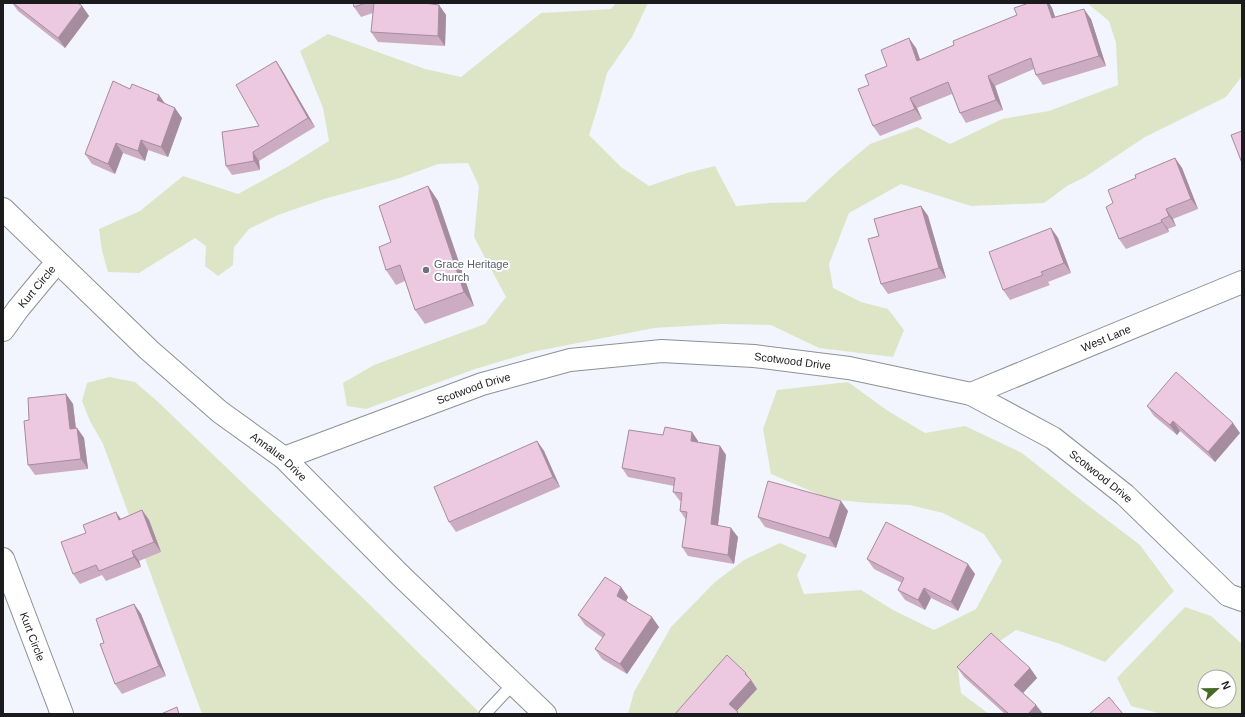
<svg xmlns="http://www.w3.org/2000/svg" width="1245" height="717" viewBox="0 0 1245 717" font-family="Arial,sans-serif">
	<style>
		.green { fill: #dee5c6; fill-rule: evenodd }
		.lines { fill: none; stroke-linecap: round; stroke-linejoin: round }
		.lane-casing { stroke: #8e9098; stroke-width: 13 }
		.street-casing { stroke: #8e9098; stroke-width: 24 }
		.lane { stroke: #fff; stroke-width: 11 }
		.street { stroke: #fff; stroke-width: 22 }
		.wall { fill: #cbacc2 }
		.shaded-wall { fill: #a58c9e }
		.building { fill: #ecc8e1; stroke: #a58c9e }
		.worship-dot { fill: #6b7280; stroke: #fff; stroke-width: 1.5 }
		.labels { text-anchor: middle; stroke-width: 4; stroke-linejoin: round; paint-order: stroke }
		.worship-label { font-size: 11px; fill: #5b616d; stroke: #fff; text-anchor: start }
		.street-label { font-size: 11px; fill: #1b1b1e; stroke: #fff }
	</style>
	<rect width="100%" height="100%" fill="#f3f5fe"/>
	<g class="green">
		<polygon points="616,3 648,3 632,37 607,73 599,103 589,135 621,167 649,186 687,173 715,166 736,206 769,203 805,202 838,171 870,144 917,127 950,144 1002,119 1049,111 1118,85 1116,43 1109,21 1087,3 1242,3 1242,76 1226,97 1145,137 1085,177 1067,186 1044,203 971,206 901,184 849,213 829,264 833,288 861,302 888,309 904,330 893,357 819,348 771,325 721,324 654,328 532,352 475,369 366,409 347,406 343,383 374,365 485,324 506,297 474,237 479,186 468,163 438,164 400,178 324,199 278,215 249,229 234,247 233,265 218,276 205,266 206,246 195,238 139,273 108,272 102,251 99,229 140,211 183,176 238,194 287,167 329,141 323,108 300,51 328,34 425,69 461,77 541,13 611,9"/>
		<polygon points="109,377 135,382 156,400 367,602 481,714 202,714 103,444 90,421 82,401 87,383"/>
		<polygon points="848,382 888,411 925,433 965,426 1022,453 1081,500 1140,545 1174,591 1105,662 1060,644 1016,630 958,670 961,693 989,714 628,714 634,692 671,627 715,582 744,560 780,543 807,555 797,575 804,594 861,590 893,610 934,630 976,609 1002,561 984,534 943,513 910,505 868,503 829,499 771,474 763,429 777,390"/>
		<path d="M1185 607 1211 616 1242 644V714H1162L1131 706 1117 678ZM1205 677H1229V701H1205Z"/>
	</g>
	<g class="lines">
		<g class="lane-casing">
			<polyline id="lane" points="485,714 513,684"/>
		</g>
		<g class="street-casing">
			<g id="street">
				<path id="s1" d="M3 209 149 350 220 412 284 458 400 575 545 714"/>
				<path id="s2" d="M3 330 18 309 57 262"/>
				<path id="s3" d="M971 394 1242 282"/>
				<path id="s4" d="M284 458 482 384 570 360 662 351 754 356 849 368 971 394 1053 438 1125 495 1228 595 1242 600"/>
				<path id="s5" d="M3 559 62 714"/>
			</g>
		</g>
		<use href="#lane" class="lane"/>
		<use href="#street" class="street"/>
	</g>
	<g class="wall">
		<polygon points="12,3 78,3 82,6 89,16 65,48 18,11"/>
		<polygon points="353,3 428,3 428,4 439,5 446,15 445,46 378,42 371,32 373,13 361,17 354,7"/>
		<polygon points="1029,3 1049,3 1052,8 1055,17 1091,19 1106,66 1043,85 1036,75 1034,69 995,86 1003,110 966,123 960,113 952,94 917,108 922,119 880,136 873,126 869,85 887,66 916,48 920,60 954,45 1017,15"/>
		<polygon points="276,61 282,70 315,127 259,161 260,170 232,175 226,166 259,126"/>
		<polygon points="130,89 159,95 164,103 182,118 168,157 148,150 145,161 123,153 115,174 92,164 85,154"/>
		<polygon points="1175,158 1182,168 1198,209 1173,219 1176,226 1168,229 1169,232 1126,249 1119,239 1113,203 1136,178"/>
		<polygon points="428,186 438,201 474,306 425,324 415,310 405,281 396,285 386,270 391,242"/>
		<polygon points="921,206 928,216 946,278 888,294 881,284 879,236"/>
		<polygon points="1051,228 1058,238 1071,273 1048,282 1050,285 1010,300 1003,290"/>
		<polygon points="66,394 73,404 76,428 77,428 84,438 88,469 35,475 28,465 29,420"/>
		<polygon points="1147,406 1240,433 1215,462 1180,431 1177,435 1154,416"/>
		<polygon points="692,432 698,441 698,442 720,446 726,455 718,526 738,537 734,564 688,556 682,547 686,520 680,511 681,501 680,501 673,492 674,486 628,477 622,468 663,435"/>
		<polygon points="537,441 544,451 560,487 456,532 449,522"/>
		<polygon points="142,510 149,520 161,552 139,561 141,567 106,581 102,575 80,584 73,574 121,519"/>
		<polygon points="848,511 836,548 765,527 758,517"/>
		<polygon points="867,559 975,574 958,611 931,598 925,610 905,600 898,590 902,583 874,569"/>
		<polygon points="621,587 628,597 626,601 659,627 627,674 602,659 595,649 603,638 585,625 578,615"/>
		<polygon points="134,604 141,614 166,676 122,694 115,684 104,643"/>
		<polygon points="957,667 1030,668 1037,678 1023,693 1036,705 1043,714 1005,714 964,677"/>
		<polygon points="746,673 757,689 736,711 739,714 675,714"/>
	</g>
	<g class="shaded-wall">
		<polygon points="1047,3 1049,3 1052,8 1059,28 1052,18"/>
		<polygon points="439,5 446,15 445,46 438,36"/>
		<polygon points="82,6 89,16 65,48 58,38"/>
		<polygon points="1084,9 1091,19 1106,66 1099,56"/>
		<polygon points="909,38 916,48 924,71 917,61"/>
		<polygon points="276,61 282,70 315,127 308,118"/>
		<polygon points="988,76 995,86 1003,110 996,100"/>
		<polygon points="159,95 166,105 157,100"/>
		<polygon points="910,98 917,108 922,119 915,109"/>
		<polygon points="175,108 182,118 168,157 161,147"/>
		<polygon points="141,140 148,150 145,161 138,151"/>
		<polygon points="116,143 123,153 115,174 108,164"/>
		<polygon points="253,152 259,161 260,170 254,161"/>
		<polygon points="1175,158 1182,168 1198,209 1191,199"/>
		<polygon points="428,186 438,201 474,306 464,292"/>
		<polygon points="921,206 928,216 946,278 939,268"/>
		<polygon points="1166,209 1173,219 1176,226 1169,216"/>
		<polygon points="1161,220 1168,229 1169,232 1162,222"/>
		<polygon points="1051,228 1058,238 1071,273 1064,263"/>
		<polygon points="66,394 73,404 77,439 70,429"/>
		<polygon points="1173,421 1180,431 1177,435 1170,425"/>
		<polygon points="1233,423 1240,433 1215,462 1208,452"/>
		<polygon points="77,428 84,438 88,469 81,459"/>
		<polygon points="692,432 698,441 697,450 691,441"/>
		<polygon points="537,441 544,451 560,487 553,477"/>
		<polygon points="720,446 726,455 717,533 711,524"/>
		<polygon points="841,501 848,511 836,548 829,538"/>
		<polygon points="142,510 149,520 161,552 154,542"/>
		<polygon points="116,512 123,522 119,520"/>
		<polygon points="731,528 738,537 734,564 728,555"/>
		<polygon points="132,551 139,561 141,567 134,557"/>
		<polygon points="968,564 975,574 958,611 951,602"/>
		<polygon points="621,587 628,597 624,606 617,596"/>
		<polygon points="924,588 931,598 925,610 918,600"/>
		<polygon points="134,604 141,614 166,676 159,666"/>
		<polygon points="652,617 659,627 627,674 620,664"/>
		<polygon points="1030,668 1037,678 1021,695 1014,685"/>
		<polygon points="751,680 757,689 735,713 729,704"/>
		<polygon points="1036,705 1043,714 1028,714"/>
	</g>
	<g class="building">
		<polygon points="13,3 78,3 82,6 58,38"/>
		<polygon points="353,3 366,3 354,7"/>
		<polygon points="374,3 424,3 439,5 438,36 371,32"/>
		<polygon points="1029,3 1047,3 1052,18 1084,9 1099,56 1036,75 1031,58 988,76 996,100 960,113 948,82 910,98 915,109 873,126 858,89 869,85 865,75 887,66 881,50 909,38 917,61 954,45 953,41 1017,15 1014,8"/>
		<polygon points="276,61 308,118 253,152 254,161 226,166 222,132 259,126 236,85"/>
		<polygon points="113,81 130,89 132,84 159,95 157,100 175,108 161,147 141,140 138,151 116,143 108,164 85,154"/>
		<polygon points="1242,131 1242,163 1231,135"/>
		<polygon points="1175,158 1191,199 1166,209 1169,216 1161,220 1162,222 1119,239 1106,207 1113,203 1108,190 1136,178 1135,175"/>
		<polygon points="428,186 464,292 415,310 400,265 386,270 379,247 391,242 379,206"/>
		<polygon points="921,206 939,268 881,284 868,239 879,236 874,219"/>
		<polygon points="1051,228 1064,263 1041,272 1043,275 1003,290 989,252"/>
		<polygon points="1176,372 1233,423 1208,452 1173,421 1170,425 1147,406"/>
		<polygon points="66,394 70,429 77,428 81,459 28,465 24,421 29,420 28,398"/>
		<polygon points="665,427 692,432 691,441 720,446 711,524 731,528 728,555 682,547 687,512 680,511 682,493 673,492 675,478 622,468 629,430 663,435"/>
		<polygon points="537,441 553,477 449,522 434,487"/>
		<polygon points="768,481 841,501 829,538 758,517"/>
		<polygon points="142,510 154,542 132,551 134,557 99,571 96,565 73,574 61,542 86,533 83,525 116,512 119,520"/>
		<polygon points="886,522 968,564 951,602 924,588 918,600 898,590 904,578 867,559"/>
		<polygon points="605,577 621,587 617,596 652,617 620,664 595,649 605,634 578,615"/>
		<polygon points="134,604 159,666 115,684 100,644 104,643 96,619"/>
		<polygon points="991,633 1030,668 1014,685 1036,705 1028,714 1009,714 957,667"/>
		<polygon points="727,655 746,673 745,674 751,680 729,704 738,712 736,714 675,714"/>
		<polygon points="1109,697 1123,714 1089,714"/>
		<polygon points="177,707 179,714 161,714"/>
	</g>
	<circle class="worship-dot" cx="426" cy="270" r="4"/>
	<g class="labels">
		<g class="worship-label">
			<text x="434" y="268">Grace Heritage<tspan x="434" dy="13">Church</tspan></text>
		</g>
		<g class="street-label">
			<text dy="4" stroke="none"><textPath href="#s2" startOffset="55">Kurt Circle</textPath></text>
			<text dy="4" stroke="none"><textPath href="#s3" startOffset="146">West Lane</textPath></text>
			<text dy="4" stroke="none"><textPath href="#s4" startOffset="526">Scotwood Drive</textPath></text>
			<text dy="4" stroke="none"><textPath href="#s4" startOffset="202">Scotwood Drive</textPath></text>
			<text dy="4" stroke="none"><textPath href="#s1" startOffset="371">Annalue Drive</textPath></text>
			<text dy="4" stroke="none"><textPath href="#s4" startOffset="862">Scotwood Drive</textPath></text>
			<text dy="4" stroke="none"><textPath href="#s5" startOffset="83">Kurt Circle</textPath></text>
		</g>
	</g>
	<rect width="1245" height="717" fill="none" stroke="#1b1b1e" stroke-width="8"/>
	<g transform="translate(1217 689) rotate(68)"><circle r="19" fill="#ffffff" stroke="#a4a4a5"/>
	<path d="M0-3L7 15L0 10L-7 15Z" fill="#466b24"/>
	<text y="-6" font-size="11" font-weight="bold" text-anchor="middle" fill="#1b1b1e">N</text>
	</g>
</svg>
